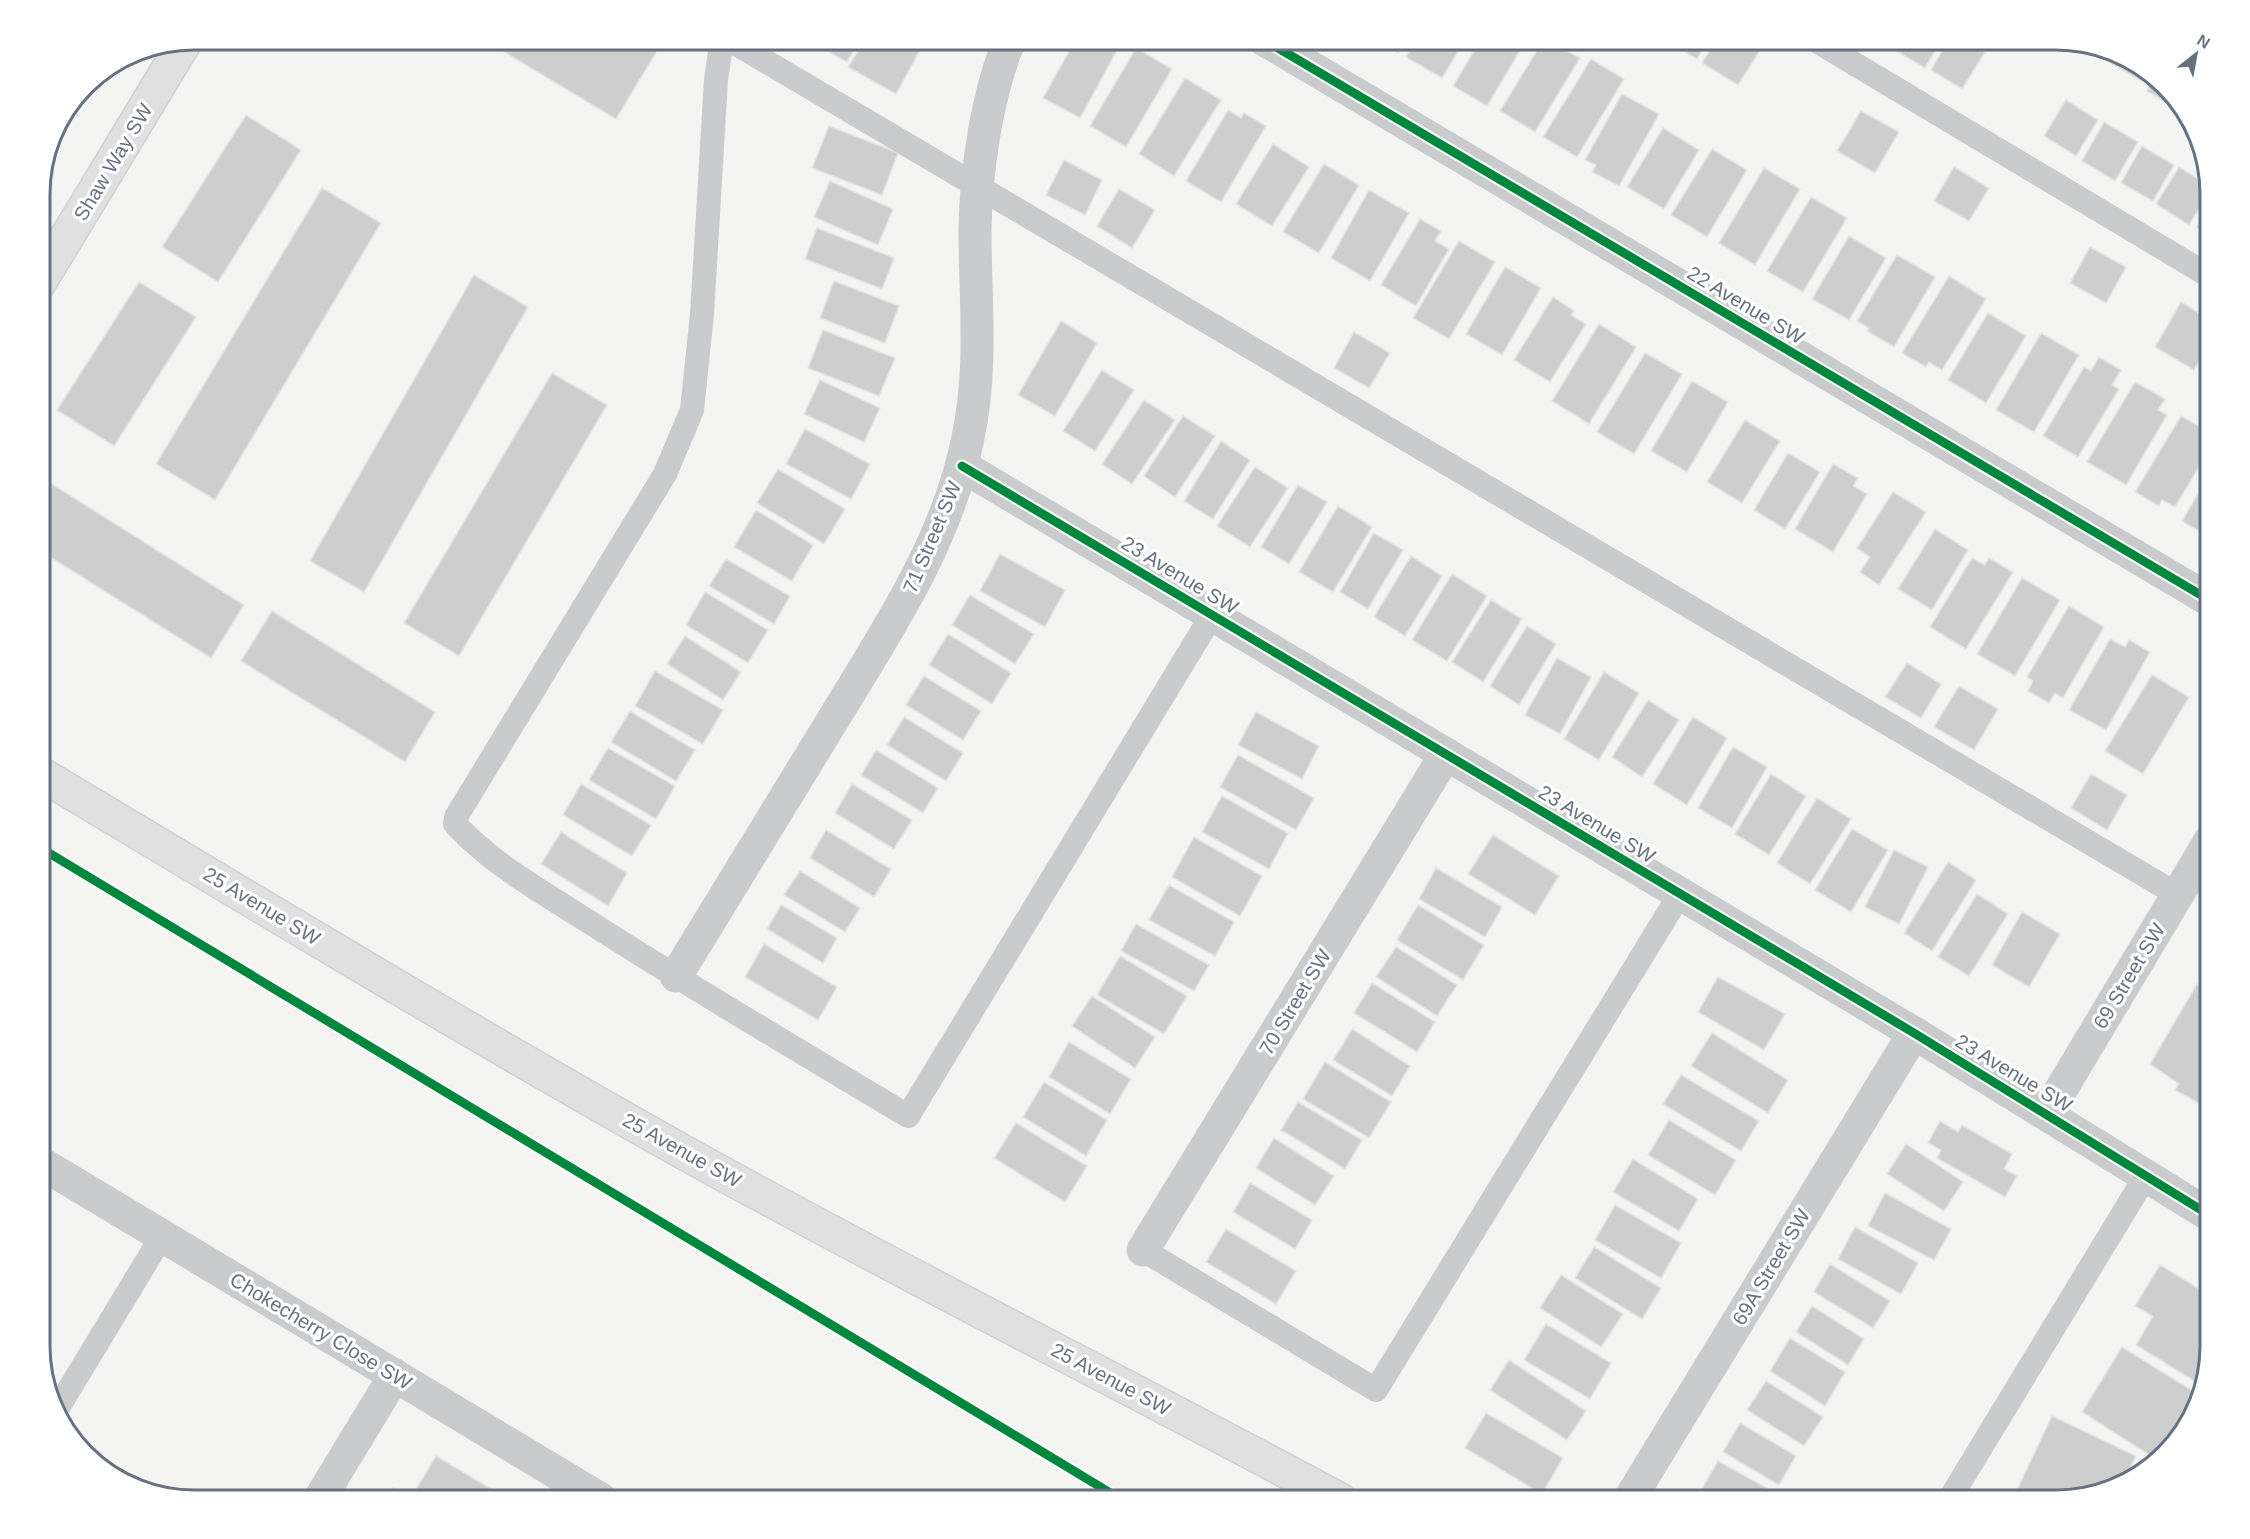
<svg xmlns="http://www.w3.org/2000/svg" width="2250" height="1539" viewBox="0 0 2250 1539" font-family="Arial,sans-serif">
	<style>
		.building { fill: #cececf; stroke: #e4e4e3; stroke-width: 1.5 }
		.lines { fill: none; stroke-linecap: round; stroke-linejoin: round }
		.secondary-casing { stroke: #d0d1d1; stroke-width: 36 }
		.lane { stroke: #cacbcc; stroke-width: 24 }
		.street { stroke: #cacbcc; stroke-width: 33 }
		.secondary { stroke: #dfe0df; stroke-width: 33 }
		.cycleway-casing { stroke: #fff; stroke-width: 13 }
		.cycleway { stroke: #00873e; stroke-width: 9 }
		.labels { text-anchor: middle; stroke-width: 6; stroke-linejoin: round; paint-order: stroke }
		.street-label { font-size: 20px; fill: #677180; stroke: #fff }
		.rim { fill: none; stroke: #677180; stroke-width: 3 }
	</style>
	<rect width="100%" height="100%" fill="#f4f4f3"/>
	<g class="building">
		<polygon points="483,39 649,39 660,46 616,119"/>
		<polygon points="812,39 860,39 847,62 811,42"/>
		<polygon points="865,39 900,39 920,50 896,94 848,67"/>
		<polygon points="1076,39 1122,41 1080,118 1043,98"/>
		<polygon points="1375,39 1407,39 1398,53"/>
		<polygon points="1416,39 1466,39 1442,78 1406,57"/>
		<polygon points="1481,39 1527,39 1487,106 1453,86"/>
		<polygon points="1544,39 1580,58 1535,132 1500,111"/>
		<polygon points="1663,39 1709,39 1697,59"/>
		<polygon points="1717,39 1745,39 1761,49 1738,85 1702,63"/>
		<polygon points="1899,39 1942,39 1925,68 1893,49"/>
		<polygon points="1949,39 1963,39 1985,52 1962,89 1931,70"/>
		<polygon points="2084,47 2143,65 2147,70 2141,81"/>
		<polygon points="1136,48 1172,69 1126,147 1090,126"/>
		<polygon points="1591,59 1624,79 1577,157 1543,137"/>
		<polygon points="1185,78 1221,100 1174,176 1139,154"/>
		<polygon points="2155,79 2185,114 2147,91"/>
		<polygon points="1622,94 1659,114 1619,186 1592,172 1596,165 1585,160"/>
		<polygon points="2066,100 2098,120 2076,156 2044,136"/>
		<polygon points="1228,110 1241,118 1244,113 1266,126 1221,202 1186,181"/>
		<polygon points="1861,111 1899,132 1875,173 1837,151"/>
		<polygon points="246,115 301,150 218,282 162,247"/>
		<polygon points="2104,122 2138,142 2115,181 2082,161"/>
		<polygon points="829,126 898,153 882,195 812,168"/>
		<polygon points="1663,128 1699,150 1664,209 1627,187"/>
		<polygon points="1273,144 1309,167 1272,226 1236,204"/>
		<polygon points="2142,146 2174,165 2153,201 2121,183"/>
		<polygon points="1712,149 1747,170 1707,237 1671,215"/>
		<polygon points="1064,160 1102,180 1085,215 1046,195"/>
		<polygon points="1324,164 1359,185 1319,253 1283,232"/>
		<polygon points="1954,167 1989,188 1969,221 1934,201"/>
		<polygon points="2179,167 2209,186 2210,191 2189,225 2156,204"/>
		<polygon points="1764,168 1800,189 1755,265 1719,243"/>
		<polygon points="830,181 893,209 878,245 814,217"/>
		<polygon points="322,188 381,223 215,500 156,464"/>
		<polygon points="1119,189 1155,210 1132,248 1097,226"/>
		<polygon points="1369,190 1409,213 1370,281 1331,258"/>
		<polygon points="1811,197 1847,218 1803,292 1767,271"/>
		<polygon points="2211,202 2211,235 2197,227"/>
		<polygon points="1420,219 1441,231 1435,241 1449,249 1416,306 1381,285"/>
		<polygon points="817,228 894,258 882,289 805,259"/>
		<polygon points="1849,236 1886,258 1849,320 1812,299"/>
		<polygon points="1459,241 1495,262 1449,339 1413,318"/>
		<polygon points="2090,247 2126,267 2106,303 2070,283"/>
		<polygon points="1897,255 1935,277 1894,347 1867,331 1869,328 1857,321"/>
		<polygon points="1505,267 1541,288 1502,355 1466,334"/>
		<polygon points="474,275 528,307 364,592 310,561"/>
		<polygon points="1949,276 1986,299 1942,370 1929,362 1926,367 1902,353"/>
		<polygon points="834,281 899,306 885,343 820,318"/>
		<polygon points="139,282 196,317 114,446 57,410"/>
		<polygon points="1553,297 1574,311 1571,315 1586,324 1550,382 1514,360"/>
		<polygon points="2181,302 2211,320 2211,341 2194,370 2155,347"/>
		<polygon points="1988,313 2026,336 1986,403 1948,380"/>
		<polygon points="1061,321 1097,343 1055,416 1018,395"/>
		<polygon points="1599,324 1636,347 1589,424 1552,401"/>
		<polygon points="823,330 895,358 879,396 808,368"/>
		<polygon points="1354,332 1390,353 1369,388 1334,368"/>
		<polygon points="2041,333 2079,355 2034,432 1996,410"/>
		<polygon points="1645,353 1682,374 1634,454 1597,432"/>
		<polygon points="2099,357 2121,370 2112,385 2119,389 2078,457 2043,436 2084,367 2091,371"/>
		<polygon points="1102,370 1134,390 1095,451 1063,431"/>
		<polygon points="552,373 607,405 459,656 404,623"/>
		<polygon points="820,380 880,408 864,442 804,414"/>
		<polygon points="1692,381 1728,402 1687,472 1651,451"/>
		<polygon points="2135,382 2165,399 2158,410 2167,415 2126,485 2087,462"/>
		<polygon points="1144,400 1175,420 1132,484 1102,464"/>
		<polygon points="1183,416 1215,436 1175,497 1144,476"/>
		<polygon points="2181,416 2211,433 2211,447 2175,507 2162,500 2159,506 2135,492"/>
		<polygon points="1745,420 1780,441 1742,503 1707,482"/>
		<polygon points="805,429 870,464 851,499 786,464"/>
		<polygon points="1221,441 1250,460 1213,519 1184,501"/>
		<polygon points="1788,453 1820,472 1785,529 1754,510"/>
		<polygon points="1833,464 1858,478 1853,486 1867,494 1833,552 1795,529"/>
		<polygon points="1255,467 1288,488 1250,547 1217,526"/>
		<polygon points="778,469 845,509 824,544 757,503"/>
		<polygon points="2211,472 2211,538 2182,521"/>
		<polygon points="39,476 244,605 211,658 39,550"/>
		<polygon points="1298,485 1327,502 1289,564 1261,547"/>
		<polygon points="1893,492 1926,512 1879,585 1860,572 1870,557 1857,548"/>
		<polygon points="1338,506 1372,527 1333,592 1299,572"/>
		<polygon points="756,510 813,545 792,581 734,547"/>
		<polygon points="1935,529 1968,550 1932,610 1898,589"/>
		<polygon points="1374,533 1403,550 1368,609 1340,592"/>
		<polygon points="1000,554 1065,590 1045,627 980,591"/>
		<polygon points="1411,556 1442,576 1405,636 1374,617"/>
		<polygon points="1972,558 1985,565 1989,558 2013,572 1966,649 1930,627"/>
		<polygon points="726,559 790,596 774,624 709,586"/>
		<polygon points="1452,574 1487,596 1447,661 1412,640"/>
		<polygon points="2022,578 2060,600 2015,676 1977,654"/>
		<polygon points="705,592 768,630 748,663 686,625"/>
		<polygon points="970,595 1034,634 1015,664 952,625"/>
		<polygon points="1491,600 1522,619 1483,682 1452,662"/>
		<polygon points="2069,606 2104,627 2063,698 2055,693 2049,703 2028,691 2033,681 2027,677"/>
		<polygon points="272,611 435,712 405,762 241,661"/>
		<polygon points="1527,626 1556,644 1519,705 1490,686"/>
		<polygon points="948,634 1011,673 992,704 929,665"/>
		<polygon points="685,636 741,672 723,700 667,664"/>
		<polygon points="2110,639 2125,647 2129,640 2150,652 2106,730 2069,710"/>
		<polygon points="1557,658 1591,677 1560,734 1525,715"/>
		<polygon points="1907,663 1941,684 1921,718 1885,697"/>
		<polygon points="655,671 723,710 703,744 635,706"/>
		<polygon points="1604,672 1639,693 1599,760 1564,739"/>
		<polygon points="2152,675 2189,697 2143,774 2105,751"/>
		<polygon points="924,676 981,711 963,740 906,705"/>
		<polygon points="1959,686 1998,709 1974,750 1934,727"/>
		<polygon points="1648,700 1679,720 1642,777 1612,757"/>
		<polygon points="630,711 695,750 676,781 611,742"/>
		<polygon points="1256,712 1319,746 1302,779 1238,745"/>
		<polygon points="904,717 963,753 946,781 887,745"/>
		<polygon points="1693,717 1727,738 1687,805 1653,784"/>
		<polygon points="1733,747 1767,767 1732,828 1698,808"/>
		<polygon points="608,748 675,786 656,819 589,780"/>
		<polygon points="876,750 938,788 923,813 861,775"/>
		<polygon points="1238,755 1314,798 1296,830 1220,787"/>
		<polygon points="1771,774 1806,796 1769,855 1735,834"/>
		<polygon points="2091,774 2127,795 2107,830 2071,808"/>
		<polygon points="581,784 651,825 632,856 563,815"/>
		<polygon points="852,784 912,820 894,849 835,813"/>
		<polygon points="1222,796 1288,833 1269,869 1202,832"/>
		<polygon points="1817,798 1851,819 1810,884 1777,863"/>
		<polygon points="1852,829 1888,850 1851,912 1815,890"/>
		<polygon points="826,830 891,869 874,897 810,858"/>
		<polygon points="561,832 627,873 608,906 541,864"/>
		<polygon points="1493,835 1559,876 1535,915 1468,874"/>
		<polygon points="1194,837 1262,876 1240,916 1172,877"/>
		<polygon points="1894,850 1928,867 1899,924 1865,907"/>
		<polygon points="1948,862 1976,880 1932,951 1904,933"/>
		<polygon points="1436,868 1502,907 1485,937 1419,899"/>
		<polygon points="800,871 860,908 845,932 784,895"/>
		<polygon points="1169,885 1234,922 1215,956 1149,920"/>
		<polygon points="1977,894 2008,914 1969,976 1938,957"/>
		<polygon points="781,905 837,938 823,963 767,929"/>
		<polygon points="1418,905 1484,945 1463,980 1397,940"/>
		<polygon points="2022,912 2060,934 2029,987 1992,965"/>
		<polygon points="1136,924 1209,965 1194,991 1121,951"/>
		<polygon points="764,944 837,987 818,1020 745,977"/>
		<polygon points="1396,947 1457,985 1437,1016 1376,977"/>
		<polygon points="1120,956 1187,996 1164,1034 1097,995"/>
		<polygon points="1718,977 1785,1014 1764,1050 1698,1012"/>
		<polygon points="1372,983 1435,1022 1417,1052 1354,1013"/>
		<polygon points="2197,984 2211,992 2211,1104 2205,1100 2202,1105 2175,1090 2179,1084 2150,1064"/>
		<polygon points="1092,996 1155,1037 1135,1068 1072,1026"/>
		<polygon points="1352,1029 1410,1066 1392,1096 1333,1060"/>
		<polygon points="1712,1033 1788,1080 1768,1113 1691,1066"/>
		<polygon points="1069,1042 1131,1079 1110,1114 1049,1077"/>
		<polygon points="1325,1062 1391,1102 1369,1138 1303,1099"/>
		<polygon points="1681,1075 1759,1121 1741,1151 1663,1104"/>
		<polygon points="1044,1082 1107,1120 1086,1156 1023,1117"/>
		<polygon points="1298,1102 1362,1140 1345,1169 1281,1130"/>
		<polygon points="1669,1120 1736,1160 1715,1195 1648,1155"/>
		<polygon points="1940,1121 1958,1132 1962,1125 2012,1154 2004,1169 2017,1176 2005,1197 1937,1158 1941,1150 1928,1143"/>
		<polygon points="1016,1123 1087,1166 1065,1202 994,1158"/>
		<polygon points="1274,1138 1334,1176 1315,1205 1256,1168"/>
		<polygon points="1906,1144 1963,1182 1944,1211 1887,1174"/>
		<polygon points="1633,1159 1698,1199 1679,1231 1613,1192"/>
		<polygon points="1250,1183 1312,1220 1295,1249 1233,1212"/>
		<polygon points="1885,1193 1951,1229 1934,1260 1868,1226"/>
		<polygon points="1615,1205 1681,1243 1661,1278 1595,1240"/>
		<polygon points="1855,1227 1918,1263 1901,1294 1838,1259"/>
		<polygon points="1226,1229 1296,1271 1276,1304 1206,1262"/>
		<polygon points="1594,1247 1661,1288 1642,1319 1575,1278"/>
		<polygon points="1830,1264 1890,1301 1873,1328 1814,1292"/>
		<polygon points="2160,1265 2211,1296 2211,1346 2199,1384 2136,1345 2153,1316 2135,1306"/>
		<polygon points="1561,1275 1623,1314 1601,1347 1540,1308"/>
		<polygon points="1812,1306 1864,1339 1848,1365 1796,1332"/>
		<polygon points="1546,1324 1611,1363 1590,1399 1524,1360"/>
		<polygon points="1790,1338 1845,1372 1825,1406 1770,1371"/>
		<polygon points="2122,1347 2196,1393 2178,1425 2185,1429 2185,1432 2166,1448 2162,1446 2154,1458 2082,1412"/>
		<polygon points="1509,1360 1586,1411 1567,1440 1490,1390"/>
		<polygon points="1766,1381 1823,1417 1804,1446 1747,1410"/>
		<polygon points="1486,1413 1563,1458 1542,1494 1465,1448"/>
		<polygon points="2052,1416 2136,1456 2125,1477 2130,1480 2125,1484 2057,1500 2034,1500 2016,1492"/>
		<polygon points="1740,1423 1796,1456 1779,1485 1723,1452"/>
		<polygon points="436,1456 503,1496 501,1500 429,1500 415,1491"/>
		<polygon points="1718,1461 1774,1492 1770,1500 1714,1500 1700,1492"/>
		<polygon points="393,1488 414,1500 386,1500"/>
	</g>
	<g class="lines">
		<g class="secondary-casing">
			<g id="secondary">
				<polyline points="39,283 186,40"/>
				<path d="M39 773C253 901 467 1031 685 1153 901 1273 1123 1383 1340 1500"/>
			</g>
		</g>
		<g class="lane">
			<path d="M722 39 716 80 702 314 692 410 665 474 456 817 455 824C494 866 546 894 594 925 697 991 803 1053 908 1116L1212 615"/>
			<polyline points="728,39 2178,895"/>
			<polyline points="1813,39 2211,277"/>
			<polyline points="1143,1250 1376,1390 1680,894"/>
			<polyline points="56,1411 162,1236"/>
			<polyline points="1949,1500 2147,1174"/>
		</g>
		<g class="street">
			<polyline points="1263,39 2211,601"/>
			<polyline points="962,466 1914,1033 2211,1216"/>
			<path d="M676 976C729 890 781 804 834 718 888 629 947 542 968 438 983 365 975 303 975 229 976 170 987 94 1010 39"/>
			<polyline points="2047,1113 2211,839"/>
			<polyline points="39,1162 602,1500"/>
			<polyline points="1143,1250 1446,754"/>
			<polyline points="319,1500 395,1375"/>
			<polyline points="1629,1500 1914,1033"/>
		</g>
		<use href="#secondary" class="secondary"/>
		<g class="cycleway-casing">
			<g id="cycleway">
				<polyline points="1263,39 2211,601"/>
				<polyline points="962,466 1914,1033 2211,1216"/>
				<polyline points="39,847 1122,1500"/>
			</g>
		</g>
		<use href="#cycleway" class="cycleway"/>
	</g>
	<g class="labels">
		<g class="street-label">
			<text transform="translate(113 162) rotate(-59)" y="7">Shaw Way SW</text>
			<text transform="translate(1746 305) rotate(31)" y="7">22 Avenue SW</text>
			<text transform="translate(932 537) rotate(-67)" y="7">71 Street SW</text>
			<text transform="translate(1180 575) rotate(31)" y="7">23 Avenue SW</text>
			<text transform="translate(1597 824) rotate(31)" y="7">23 Avenue SW</text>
			<text transform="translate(262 906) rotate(31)" y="7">25 Avenue SW</text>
			<text transform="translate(2129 976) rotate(-59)" y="7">69 Street SW</text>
			<text transform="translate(1295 1002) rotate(-59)" y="7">70 Street SW</text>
			<text transform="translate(2014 1073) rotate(31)" y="7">23 Avenue SW</text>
			<text transform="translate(682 1150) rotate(29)" y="7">25 Avenue SW</text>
			<text transform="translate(1771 1267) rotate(-59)" y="7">69A Street SW</text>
			<text transform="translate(321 1331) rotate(31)" y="7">Chokecherry Close SW</text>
			<text transform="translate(1111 1379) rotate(28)" y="7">25 Avenue SW</text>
		</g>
	</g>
	<path d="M0 0H2250V1539H0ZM194 50H2056A144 144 0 0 1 2200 194V1346A144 144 0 0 1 2056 1490H194A144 144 0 0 1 50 1346V194A144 144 0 0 1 194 50Z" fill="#fff" fill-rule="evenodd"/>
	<path class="rim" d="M194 50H2056A144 144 0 0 1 2200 194V1346A144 144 0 0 1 2056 1490H194A144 144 0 0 1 50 1346V194A144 144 0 0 1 194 50Z"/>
	<g transform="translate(2196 54) rotate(31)" stroke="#ffffff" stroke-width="4.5" paint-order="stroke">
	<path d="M0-4.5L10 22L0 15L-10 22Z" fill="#677180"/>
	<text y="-9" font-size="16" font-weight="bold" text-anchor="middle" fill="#677180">N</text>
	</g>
</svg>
